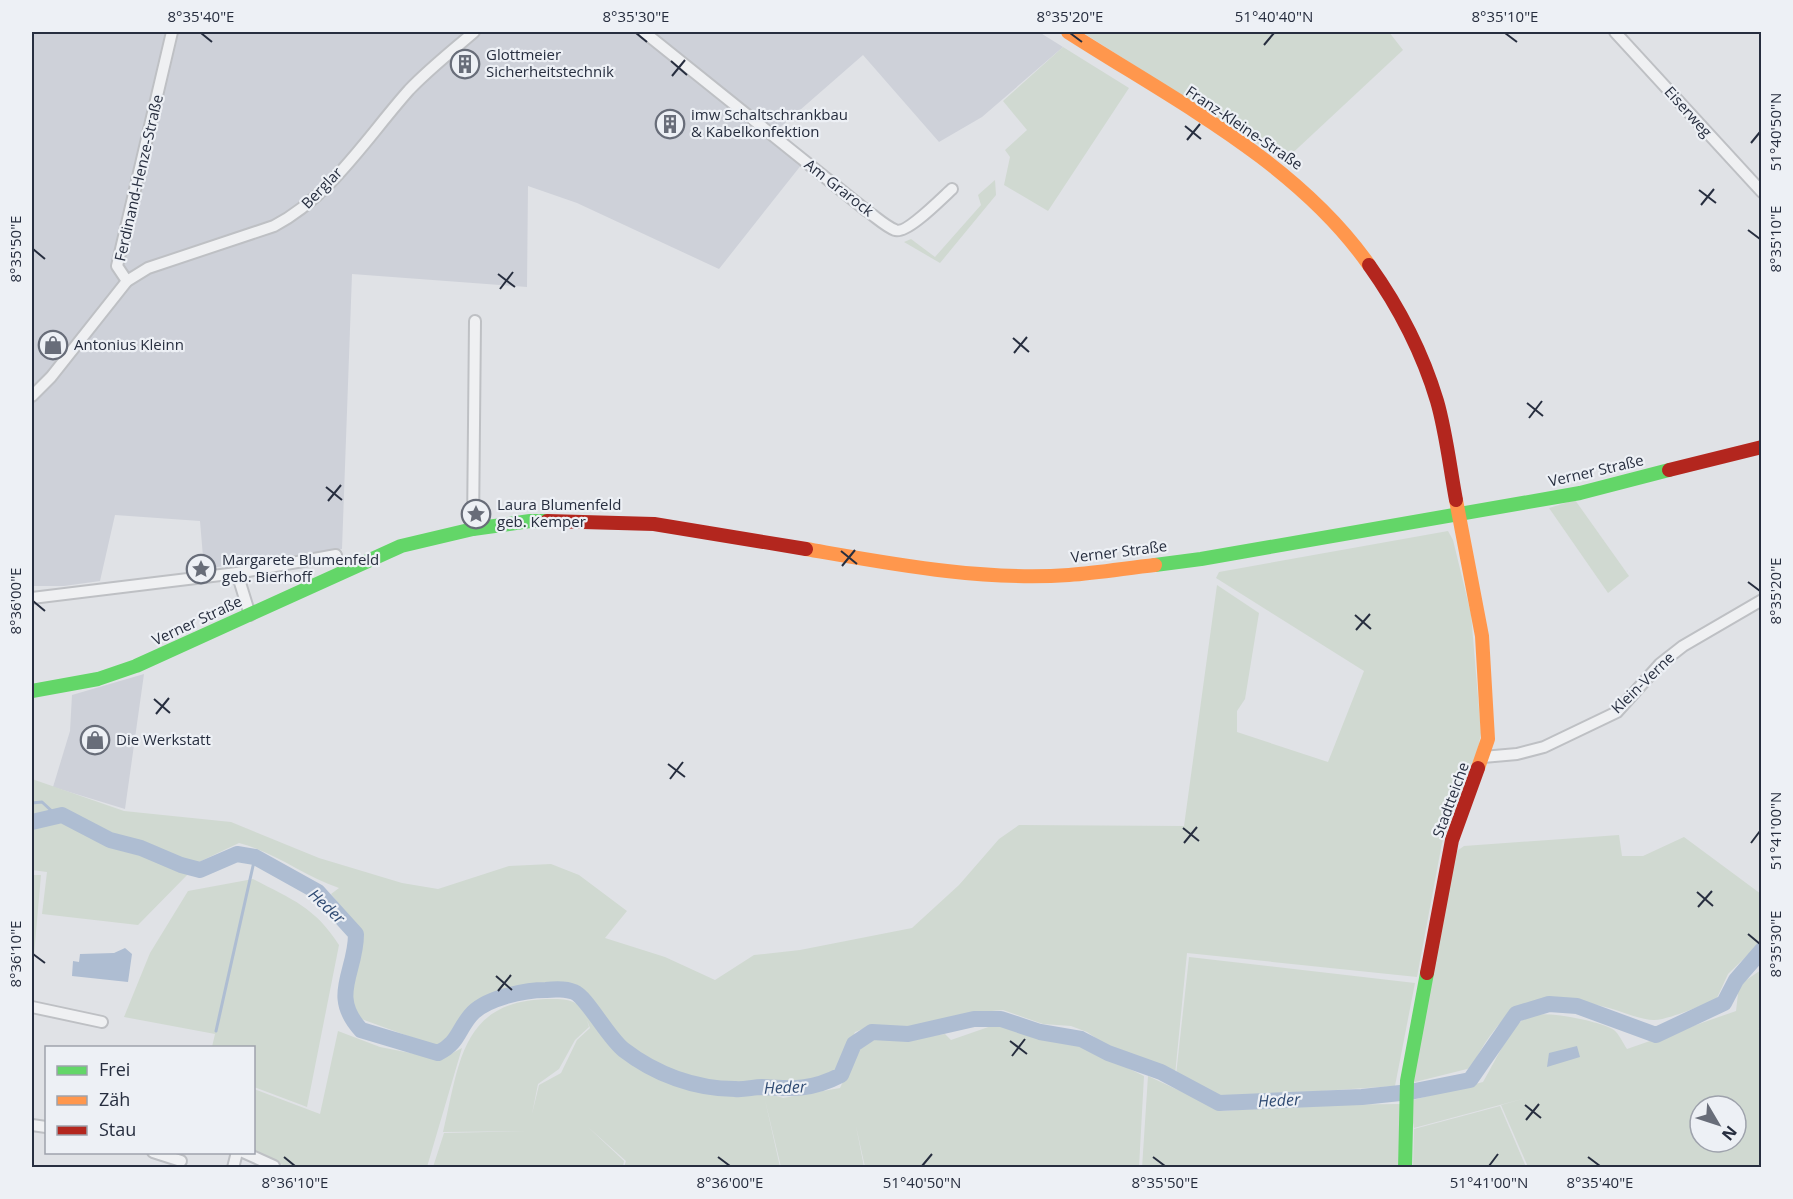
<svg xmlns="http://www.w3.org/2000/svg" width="1793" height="1199" viewBox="0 0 1793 1199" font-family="'Open Sans',sans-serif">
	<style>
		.built { fill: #ced1d9 }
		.green { fill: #d0d9d1; fill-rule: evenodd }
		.water { fill: #aebdd2 }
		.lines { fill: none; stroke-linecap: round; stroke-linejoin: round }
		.stream { stroke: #aebdd2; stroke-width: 3 }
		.river { stroke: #aebdd2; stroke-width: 16 }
		.street-casing { stroke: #bec0c4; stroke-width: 14 }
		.street { stroke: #eff0f2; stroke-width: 10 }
		.fast { stroke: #63d668; stroke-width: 14 }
		.slow { stroke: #ff974d; stroke-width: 14 }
		.jam { stroke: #b3261e; stroke-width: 14 }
		.ticks { fill: none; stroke: #272e3f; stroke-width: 2 }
		.labels { text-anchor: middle; stroke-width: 4.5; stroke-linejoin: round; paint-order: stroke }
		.poi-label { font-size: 15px; fill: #272e3f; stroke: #edf0f5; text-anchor: start }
		.street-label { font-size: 15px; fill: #272e3f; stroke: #edf0f5 }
		.water-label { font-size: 16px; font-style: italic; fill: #304b73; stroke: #edf0f5 }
		.neatline { fill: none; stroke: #272e3f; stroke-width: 2 }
		.ticks-label { font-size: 15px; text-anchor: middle; fill: #272e3f }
	</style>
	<rect width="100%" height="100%" fill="#e0e2e6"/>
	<g class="built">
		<polygon points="32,32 1039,32 1063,47 982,117 939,142 863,55 768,138 802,164 719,269 577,203 528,186 527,287 352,274 342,549 204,569 200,521 115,515 100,581 64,586 32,586"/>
		<polygon points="144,674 125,809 53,787 70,731 72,695"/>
	</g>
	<g class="green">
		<polygon points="1082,32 1389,32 1403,50 1284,161"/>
		<polygon points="1063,47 1129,88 1048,211 1004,185 1010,157 1005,150 1027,130 1003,101"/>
		<polygon points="995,180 996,195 940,263 904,242 911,239 935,257 981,205 978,195"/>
		<polygon points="1575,500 1629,576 1608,593 1549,508"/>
		<path d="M1448 531 1453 540 1471 614 1481 733 1477 754 1442 843 1417 977 1187 953 1175 1075 1166 1068 1109 1047 1087 1032 1071 1026 1043 1024 1003 1010 969 1013 908 1029 868 1027 855 1032C850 1043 845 1060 837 1070 821 1089 752 1084 728 1081L783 1098 840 1088 856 1053 870 1040H904L945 1034 951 1040 997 1024 1036 1036 1077 1043 1144 1076 1139 1167H865L856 1126 864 1167H781L765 1100 780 1167H624L626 1161 588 1127 624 1161 623 1167H433L444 1133 528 1131 443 1132C460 1061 461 998 554 999 577 999 583 1005 589 1027L575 1040 559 1069 538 1084 532 1114 539 1085 561 1073 577 1040 590 1028 581 1005 589 999 600 1014C594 1004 589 995 579 989 555 975 488 994 468 1010 459 1018 454 1032 450 1042L438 1047 356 1017 351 1001 362 933 331 894 339 888C304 876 275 852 239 843L199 862 183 860 143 843 111 836 63 811 32 818V779L124 811 231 822 319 858 402 883 438 889 509 866 551 864 579 875 627 911 605 938 665 957 715 980 754 955 800 950 912 928 959 885 999 839 1019 825 1184 826 1217 585 1259 613 1245 699 1237 711V732L1328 762 1364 671 1216 578 1219 572Z"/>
		<polygon points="64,818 106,843 141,853 190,872 138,925 42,914 47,872 32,870 32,826"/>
		<path d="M1619 835 1622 856H1643L1684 837 1761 894V942L1728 974 1716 1000C1702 1005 1668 1020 1654 1020 1641 1020 1623 1012 1609 1008 1535 989 1507 998 1471 1068L1411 1083 1454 853 1464 846Z"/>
		<polygon points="32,875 41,875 32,978"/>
		<path d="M253 879C291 899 315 907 339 945L307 1107 254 1087V1048L212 1047 215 1034 124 1017 150 953 188 891Z"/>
		<polygon points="1189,957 1415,983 1395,1086 1220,1098 1176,1075"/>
		<path d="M1761 970V1028L1758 1029H1761V1167H1528L1501 1105 1526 1098 1414 1128 1409 1101 1483 1082C1493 1066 1511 1025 1527 1017 1542 1009 1600 1021 1614 1030 1619 1034 1623 1043 1627 1049L1736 1011 1739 985ZM1700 1106H1736V1142H1700Z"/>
		<polygon points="338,1031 380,1047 441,1059 462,1048 427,1167 288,1167 253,1153 254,1089 320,1114"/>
		<polygon points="1148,1076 1223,1111 1313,1105 1401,1104 1398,1167 1142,1168"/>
		<polygon points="1500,1106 1526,1167 1413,1167 1414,1129"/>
	</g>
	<g class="water">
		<polygon points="125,948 132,954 128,982 72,976 73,961 79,962 80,954 114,953"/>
		<polygon points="1577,1046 1580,1057 1547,1067 1549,1053"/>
	</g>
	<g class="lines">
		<g class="stream">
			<polyline points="32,803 42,802 56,815"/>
			<polyline points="216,1031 255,857"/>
		</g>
		<path class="river" d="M32 822 62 815 110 840 141 848 181 865 200 870 237 854 255 857 318 892 356 934C356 973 329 995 361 1030L438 1053C458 1043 457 1032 470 1016 484 998 525 990 546 990 554 989 567 989 574 992 587 997 608 1038 624 1050 655 1074 695 1089 735 1089 744 1090 753 1087 762 1087 794 1089 812 1090 841 1075L854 1044 872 1032 908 1034 974 1019H1001L1040 1032 1081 1039 1108 1053 1161 1072 1219 1103 1362 1097 1410 1092 1470 1080 1516 1014 1549 1004 1577 1006 1656 1035 1724 1003 1736 980 1762 950"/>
		<g class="street-casing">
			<g id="street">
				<path d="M644 32 867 211C876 217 885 226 895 230 906 235 942 198 952 189"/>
				<polyline points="1615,32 1762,192"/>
				<polyline points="127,281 117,266 172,32"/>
				<path d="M32 396 51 377 127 281 148 268 274 226C330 197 368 136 409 90 429 69 452 51 474 32"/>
				<polyline points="473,529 475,321"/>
				<polyline points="237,573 250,615"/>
				<polyline points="32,598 237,573 336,555"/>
				<polyline points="1483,757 1517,754 1544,747 1617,712 1660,664 1683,646 1762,600"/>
				<polyline points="32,1007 102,1022"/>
				<polyline points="32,1125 46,1127"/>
				<polyline points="153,1152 181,1161"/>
				<polyline points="243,1152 274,1166"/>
				<polyline points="233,1168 237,1152"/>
			</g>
		</g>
		<use href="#street" class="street"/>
		<g class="fast">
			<polyline points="1155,565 1201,559 1580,493 1669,470"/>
			<polyline points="32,691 98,679 136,666 401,546 473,529 530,521 547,521"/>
			<polyline points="1405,1168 1407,1081 1427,973"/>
		</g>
		<g class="slow">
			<path d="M1068 32C1172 99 1297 162 1369 265"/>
			<polyline points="1456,500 1482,636 1488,739 1478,768"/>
			<path d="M806 549C893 564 981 581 1069 575 1098 573 1127 568 1155 565"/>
		</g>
		<g class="jam">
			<path d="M1369 265C1399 307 1422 351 1437 401 1446 432 1450 468 1456 500"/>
			<polyline points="1669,470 1762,447"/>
			<polyline points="547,521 654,524 806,549"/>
			<polyline points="1427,973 1452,840 1478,768"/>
		</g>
	</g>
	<path class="ticks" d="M201 33 212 42M636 33 647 42M1070 33 1082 42M1505 33 1517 42M1264 45 1274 33M671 61 687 75M672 76 685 60M1185 126 1201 139M1187 140 1200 124M1751 143 1760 132M1699 190 1716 203M1701 205 1714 189M1748 230 1760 239M33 249 45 259M498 274 515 287M500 289 513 272M1013 338 1029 352M1014 353 1027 337M1527 403 1543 416M1529 418 1542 401M326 487 342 500M328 501 341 485M841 551 857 564M842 566 855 550M1748 582 1760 591M33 601 45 611M1355 615 1371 629M1356 630 1370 614M154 699 170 713M156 714 169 698M668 764 685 777M670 779 683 762M1183 828 1199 841M1184 843 1197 827M1751 843 1760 831M1697 892 1713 906M1698 907 1712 891M1748 934 1760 944M33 954 45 963M496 976 512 990M498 991 511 975M1010 1041 1027 1054M1012 1056 1025 1039M1525 1105 1541 1118M1526 1120 1539 1104M284 1157 295 1166M718 1157 730 1166M1153 1157 1165 1166M1588 1157 1600 1166M922 1166 932 1154M1489 1166 1498 1154"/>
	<defs>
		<g id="building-ring" transform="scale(1.5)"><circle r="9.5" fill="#edf0f5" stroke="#686d79" stroke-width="1.5"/><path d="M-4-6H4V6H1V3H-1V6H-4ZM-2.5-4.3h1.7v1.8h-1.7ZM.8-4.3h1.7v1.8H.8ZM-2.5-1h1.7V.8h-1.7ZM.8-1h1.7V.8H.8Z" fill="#686d79"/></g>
		<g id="shop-ring" transform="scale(1.5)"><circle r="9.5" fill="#edf0f5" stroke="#686d79" stroke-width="1.5"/><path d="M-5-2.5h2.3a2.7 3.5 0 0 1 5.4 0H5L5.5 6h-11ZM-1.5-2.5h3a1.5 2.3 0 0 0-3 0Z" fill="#686d79"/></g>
		<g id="sight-ring" transform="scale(1.5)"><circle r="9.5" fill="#edf0f5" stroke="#686d79" stroke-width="1.5"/><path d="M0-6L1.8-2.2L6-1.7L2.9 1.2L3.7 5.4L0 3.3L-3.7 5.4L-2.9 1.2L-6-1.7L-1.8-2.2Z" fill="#686d79"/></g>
	</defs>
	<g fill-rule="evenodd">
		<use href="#building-ring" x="465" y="64"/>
		<use href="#building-ring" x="670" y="124"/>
		<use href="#shop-ring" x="53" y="345"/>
		<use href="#sight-ring" x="476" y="514"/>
		<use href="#sight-ring" x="201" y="569"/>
		<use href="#shop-ring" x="95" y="740"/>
	</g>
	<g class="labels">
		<g class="poi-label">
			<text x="486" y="60">Glottmeier<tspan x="486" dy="17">Sicherheitstechnik</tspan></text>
			<text x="691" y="120">imw Schaltschrankbau<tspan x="691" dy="17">&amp; Kabelkonfektion</tspan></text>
			<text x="74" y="350">Antonius Kleinn</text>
			<text x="497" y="510">Laura Blumenfeld<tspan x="497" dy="17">geb. Kemper</tspan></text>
			<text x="222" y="565">Margarete Blumenfeld<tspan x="222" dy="17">geb. Bierhoff</tspan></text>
			<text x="116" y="745">Die Werkstatt</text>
		</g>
		<g class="street-label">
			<text transform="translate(1688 112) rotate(48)" y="5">Eiserweg</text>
			<text transform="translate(1244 128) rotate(34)" y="5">Franz-Kleine-Straße</text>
			<text transform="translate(139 178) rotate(-77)" y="5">Ferdinand-Henze-Straße</text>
			<text transform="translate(322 188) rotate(-46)" y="5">Berglar</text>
			<text transform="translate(839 188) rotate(38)" y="5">Am Grarock</text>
			<text transform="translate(1596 471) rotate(-13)" y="5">Verner Straße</text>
			<text transform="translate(1119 552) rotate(-7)" y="5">Verner Straße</text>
			<text transform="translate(197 621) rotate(-25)" y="5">Verner Straße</text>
			<text transform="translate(1643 683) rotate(-44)" y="5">Klein-Verne</text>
			<text transform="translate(1451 800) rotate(-70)" y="5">Stadtteiche</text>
		</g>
		<g class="water-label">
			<text transform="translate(327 906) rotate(43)" y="6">Heder</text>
			<text transform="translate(785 1087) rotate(-2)" y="6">Heder</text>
			<text transform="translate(1279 1100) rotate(-3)" y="6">Heder</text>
		</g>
	</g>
	<rect width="1793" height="1199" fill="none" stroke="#edf0f5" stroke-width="66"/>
	<rect x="45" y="1046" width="210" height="108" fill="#edf0f5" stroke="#9ea2ac" stroke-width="1.5"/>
	<rect x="57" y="1066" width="30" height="9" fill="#63d668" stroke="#9ea2ac" stroke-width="1.5"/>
	<text x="99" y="1076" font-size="18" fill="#272e3f">Frei</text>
	<rect x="57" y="1096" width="30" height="9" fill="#ff974d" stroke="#9ea2ac" stroke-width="1.5"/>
	<text x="99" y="1106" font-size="18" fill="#272e3f">Zäh</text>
	<rect x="57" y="1126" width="30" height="9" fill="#b3261e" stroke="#9ea2ac" stroke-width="1.5"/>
	<text x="99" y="1136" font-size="18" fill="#272e3f">Stau</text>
	<g transform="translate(1718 1124) rotate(129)"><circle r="28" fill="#edf0f5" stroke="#9ea2ac" stroke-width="1.5"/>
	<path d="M0-4.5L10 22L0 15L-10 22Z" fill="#686d79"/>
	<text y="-9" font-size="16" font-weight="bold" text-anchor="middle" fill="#272e3f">N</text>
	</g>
	<rect x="33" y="33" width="1727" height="1133" class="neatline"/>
	<g class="ticks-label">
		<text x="201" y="22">8°35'40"E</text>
		<text x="636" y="22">8°35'30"E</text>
		<text x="1070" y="22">8°35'20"E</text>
		<text x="1274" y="22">51°40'40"N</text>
		<text x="1505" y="22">8°35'10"E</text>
		<text transform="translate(1776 132) rotate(-90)" y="5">51°40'50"N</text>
		<text transform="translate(1776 239) rotate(-90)" y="5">8°35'10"E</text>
		<text transform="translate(16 249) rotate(-90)" y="5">8°35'50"E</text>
		<text transform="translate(1776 591) rotate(-90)" y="5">8°35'20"E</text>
		<text transform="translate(16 601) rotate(-90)" y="5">8°36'00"E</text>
		<text transform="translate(1776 831) rotate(-90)" y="5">51°41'00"N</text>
		<text transform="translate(1776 944) rotate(-90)" y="5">8°35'30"E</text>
		<text transform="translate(16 954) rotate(-90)" y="5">8°36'10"E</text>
		<text x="295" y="1188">8°36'10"E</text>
		<text x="730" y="1188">8°36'00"E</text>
		<text x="922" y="1188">51°40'50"N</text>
		<text x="1165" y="1188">8°35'50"E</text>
		<text x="1489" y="1188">51°41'00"N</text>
		<text x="1600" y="1188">8°35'40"E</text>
	</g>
</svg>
